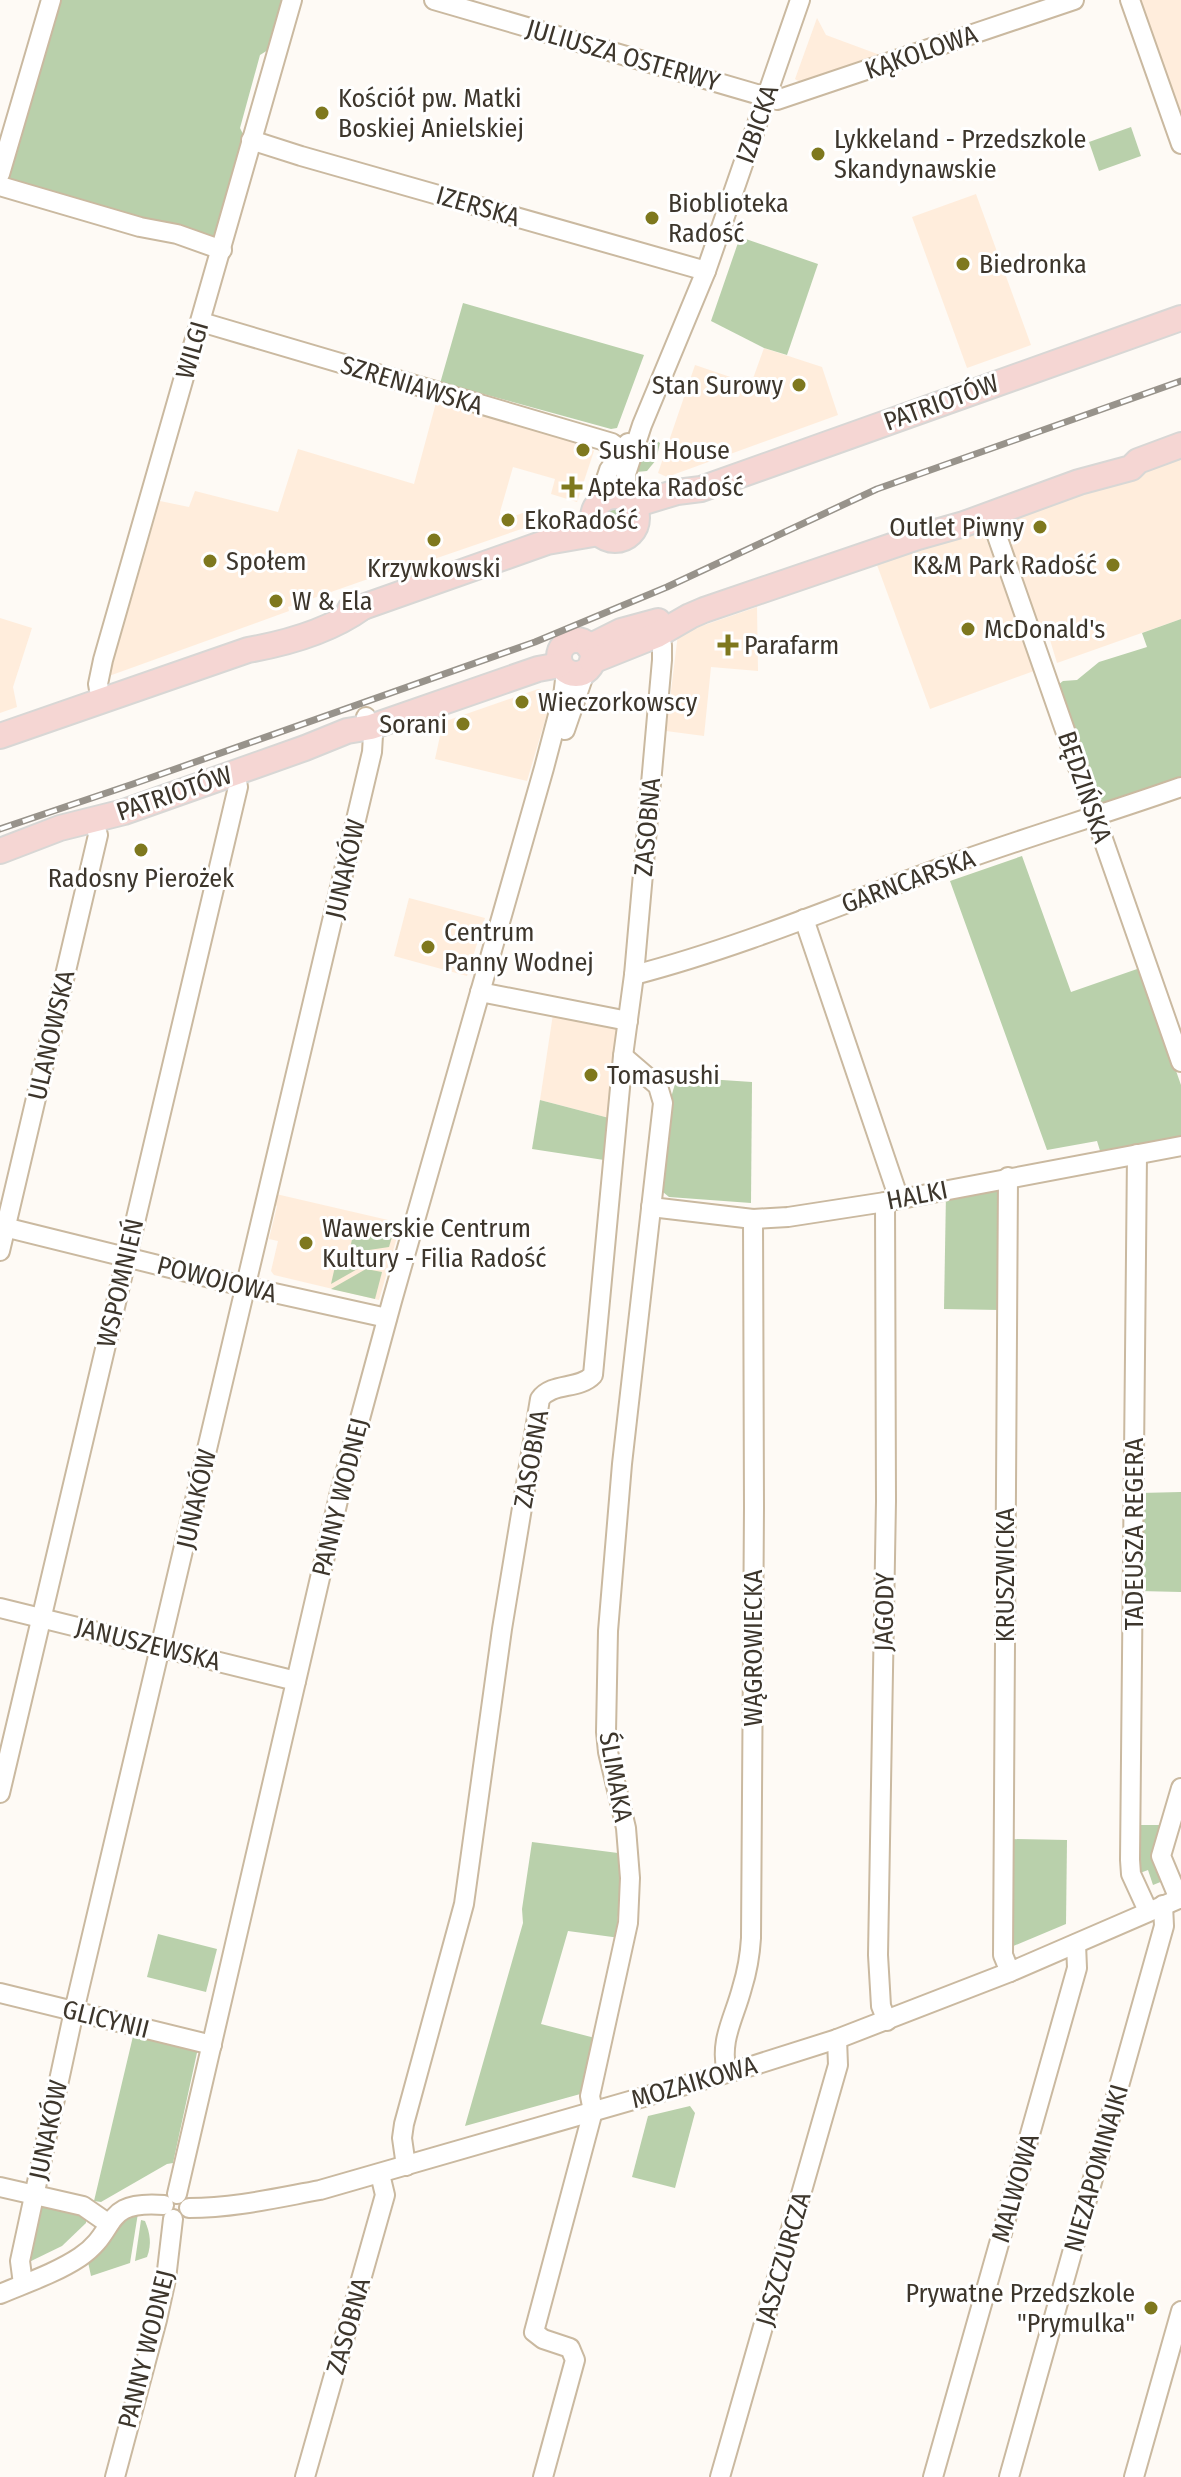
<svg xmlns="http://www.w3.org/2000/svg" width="1181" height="2477" viewBox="0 0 1181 2477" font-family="'Fira Sans Condensed',sans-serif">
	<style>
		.commercial { fill: #ffeddc }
		.green { fill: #b9d0ab }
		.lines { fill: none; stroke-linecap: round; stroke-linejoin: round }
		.minor-casing { stroke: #cab9a0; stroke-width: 22 }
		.major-casing { stroke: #d8d7d5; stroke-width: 28 }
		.minor { stroke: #fff; stroke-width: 18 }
		.major { stroke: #f5d6d3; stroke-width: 24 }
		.rail-casing { stroke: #98938b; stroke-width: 7 }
		.rail { stroke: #fff; stroke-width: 4; stroke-dasharray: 12; stroke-linecap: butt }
		.poi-dot { fill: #7e781e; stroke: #fff; stroke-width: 3 }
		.labels { text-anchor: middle; stroke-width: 6; stroke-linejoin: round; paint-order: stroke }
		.street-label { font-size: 26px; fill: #3d362c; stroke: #fff }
		.poi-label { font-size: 26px; fill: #3d362c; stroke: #fff; text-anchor: start }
	</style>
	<rect width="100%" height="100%" fill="#fefaf5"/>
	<g class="commercial">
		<polygon points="1139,0 1181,0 1181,115"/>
		<polygon points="817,18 826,35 880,55 803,84 795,79"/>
		<polygon points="976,194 1031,345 967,368 912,217"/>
		<polygon points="764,348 822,367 838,415 667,477 658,473 695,365 751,384"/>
		<polygon points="437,399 591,447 594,451 577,502 551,494 555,479 513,467 500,512 503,520 531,510 536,524 405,569 392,567 391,571 288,607 289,611 109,676 160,501 189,507 195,491 278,512 298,449 414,484"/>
		<polygon points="1181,458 1181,619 1057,663 1047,630 1039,634 1002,532 1009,529 1006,518"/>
		<polygon points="977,530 984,533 1034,671 930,709 877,565"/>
		<polygon points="757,607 758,671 711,667 704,736 666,731 678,634"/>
		<polygon points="0,618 32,628 13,687 17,707 0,713"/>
		<polygon points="538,689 545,691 552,697 527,781 435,759 443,722"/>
		<polygon points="409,898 485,918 467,976 394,956"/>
		<polygon points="553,1014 618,1029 609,1118 540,1100"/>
		<polygon points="276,1194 401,1223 379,1300 274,1275 271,1271 278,1241 269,1239 277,1206 274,1205"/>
	</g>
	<g class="green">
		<path d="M58 0H282L268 50 260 55 240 128 245 138 215 240C195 229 179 225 156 224L7 179Z"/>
		<polygon points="1131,127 1141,156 1099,171 1089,142"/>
		<polygon points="740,237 818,264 787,355 764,348 711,321"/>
		<polygon points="463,303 644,355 617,428 611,429 476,392 470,397 439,387"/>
		<polygon points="652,438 660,443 656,460 647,471 636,472 637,462"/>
		<circle cx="615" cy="517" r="12"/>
		<polygon points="1181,619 1181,782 1097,807 1054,688 1063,681 1077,680 1099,662 1147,647 1142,633"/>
		<polygon points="1022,856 1071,992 1140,968 1181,1085 1181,1138 1101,1154 1097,1141 1047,1150 950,881"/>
		<polygon points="677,1077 752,1082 751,1203 669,1197 663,1192 670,1101"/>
		<polygon points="540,1100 609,1118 604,1160 532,1149"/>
		<polygon points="992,1185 1002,1195 1000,1310 944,1309 946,1193"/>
		<polygon points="356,1221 394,1230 389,1247 349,1253"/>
		<polygon points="388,1251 382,1269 337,1259"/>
		<polygon points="336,1262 361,1267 331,1284"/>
		<polygon points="366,1269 382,1272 375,1299 331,1289"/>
		<polygon points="1181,1492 1181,1592 1139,1591 1140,1493"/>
		<polygon points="1135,1825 1166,1825 1163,1881 1153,1885 1148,1870 1140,1873"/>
		<polygon points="1009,1839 1067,1840 1066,1924 1011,1947"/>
		<polygon points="532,1842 618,1853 621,1888 617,1924 622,1925 620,1938 568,1931 541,2024 595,2038 584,2093 465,2126 523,1923 522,1909"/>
		<polygon points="158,1934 217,1949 206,1992 147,1977"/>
		<polygon points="134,2032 198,2048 173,2163 167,2164 101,2202 94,2201"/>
		<polygon points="690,2106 695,2113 675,2188 632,2177 648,2116"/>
		<polygon points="37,2204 81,2216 86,2219 86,2223 62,2246 27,2263"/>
		<polygon points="138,2213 130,2263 91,2276 88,2262 121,2221"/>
		<path d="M141 2220 145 2221C150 2233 152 2244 147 2257L135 2261Z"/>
	</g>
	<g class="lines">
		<g class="minor-casing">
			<g id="minor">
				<polyline points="434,0 777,100 1074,0"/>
				<polyline points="1130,0 1181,144"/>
				<polyline points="251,140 301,156 706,271"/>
				<polyline points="0,174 51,0"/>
				<polyline points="0,186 140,227 177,234 222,250"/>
				<polyline points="201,322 612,443 622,450"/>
				<polyline points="626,498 626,474 642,425 706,271 800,0"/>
				<polyline points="598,503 609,470 628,443"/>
				<polyline points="989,513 1181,1062"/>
				<polyline points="101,701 98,684 103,660 292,0"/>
				<polyline points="565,730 585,672"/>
				<polyline points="804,919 899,1199"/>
				<path d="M634 975C730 950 823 912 916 877 1003 844 1093 818 1181 787"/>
				<polyline points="480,992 628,1021"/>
				<polyline points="1137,1154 1130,1860 1131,1874 1148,1911"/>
				<polyline points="1008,1177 1003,1955 1010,1972"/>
				<polyline points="885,1202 886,1501 878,1955 881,2006 887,2021"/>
				<polyline points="651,1207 753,1219 788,1217 885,1202 1181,1146"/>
				<polyline points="0,1226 247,1287 387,1318"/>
				<polyline points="0,1251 98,835 93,820"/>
				<polyline points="0,1608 296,1681"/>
				<polyline points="0,1793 238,787 235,773"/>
				<polyline points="1179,1899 1161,1856 1181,1788"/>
				<polyline points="0,1993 212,2045"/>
				<path d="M727 2073C719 2040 734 2019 742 1988 747 1972 750 1955 751 1938L754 1507 753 1219"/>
				<path d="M406 2166 402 2138 404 2124 464 1904 502 1629 540 1399C552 1382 579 1390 593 1375L623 1056 634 975 662 660V645L657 635"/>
				<polyline points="0,2187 83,2206 109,2224"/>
				<polyline points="177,2194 339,1496 392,1301 544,768 563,696 566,672"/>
				<path d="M189 2208C234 2208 276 2198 320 2190L755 2065 837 2039 1010 1972 1181 1898"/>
				<polyline points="23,2284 20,2261 74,2011 372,752 373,735 366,717"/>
				<path d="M0 2294C26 2283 56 2273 80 2257 120 2230 100 2200 164 2205"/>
				<polyline points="115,2477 157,2320 166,2279 173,2219"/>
				<polyline points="305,2477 385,2195 380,2174"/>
				<polyline points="543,2477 575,2360 570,2348 543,2339 534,2332 593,2111 590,2096 628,1923 630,1878 626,1828 608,1752 606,1732 608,1631 622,1464 663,1103 658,1086 623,1056"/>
				<polyline points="720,2477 838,2065 837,2039"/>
				<polyline points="933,2477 1077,1968 1076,1944"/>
				<polyline points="1009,2477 1164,1926 1163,1905"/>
				<polyline points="1134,2477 1181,2311"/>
			</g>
		</g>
		<g class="major-casing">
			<g id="major">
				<circle cx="615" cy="518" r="22"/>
				<polyline points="634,505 677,492 701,489 1181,318"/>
				<polyline points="350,609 363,607 547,542 599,533"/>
				<circle cx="576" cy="657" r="17"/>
				<polyline points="589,647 621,631 658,621"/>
				<polyline points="592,661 657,635 690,616 704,610 918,537 964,524 1079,482 1131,468 1138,461 1181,445"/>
				<path d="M0 736 248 650C288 643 330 631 363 607"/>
				<polyline points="0,851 60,828 124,812 305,748 347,731 371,727 538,669 560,665"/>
			</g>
		</g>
		<use href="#minor" class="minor"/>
		<use href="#major" class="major"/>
		<g class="rail-casing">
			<polyline id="rail" points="0,829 133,784 535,642 667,587 877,489 1181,381"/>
		</g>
		<use href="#rail" class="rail"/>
	</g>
	<g class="poi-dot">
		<circle cx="322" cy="113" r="8"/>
		<circle cx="818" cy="154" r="8"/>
		<circle cx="652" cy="218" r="8"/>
		<circle cx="963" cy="264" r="8"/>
		<circle cx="799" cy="385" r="8"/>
		<circle cx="583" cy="450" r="8"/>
		<path d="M568 475h8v8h8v8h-8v8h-8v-8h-8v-8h8z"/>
		<circle cx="508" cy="520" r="8"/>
		<circle cx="1040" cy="527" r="8"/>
		<circle cx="434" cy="540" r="8"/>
		<circle cx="210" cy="561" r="8"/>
		<circle cx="1113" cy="565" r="8"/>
		<circle cx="276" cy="601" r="8"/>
		<circle cx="968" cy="629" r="8"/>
		<path d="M724 633h8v8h8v8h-8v8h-8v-8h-8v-8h8z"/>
		<circle cx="522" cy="702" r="8"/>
		<circle cx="463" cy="724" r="8"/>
		<circle cx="141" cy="850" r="8"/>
		<circle cx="428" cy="947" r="8"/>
		<circle cx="591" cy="1075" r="8"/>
		<circle cx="306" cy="1243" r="8"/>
		<circle cx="1151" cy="2308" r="8"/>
	</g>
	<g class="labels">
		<g class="street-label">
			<text transform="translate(921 52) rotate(-19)" y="9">KĄKOLOWA</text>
			<text transform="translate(623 55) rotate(16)" y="9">JULIUSZA OSTERWY</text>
			<text transform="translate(757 124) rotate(-71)" y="9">IZBICKA</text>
			<text transform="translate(478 206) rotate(16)" y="9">IZERSKA</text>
			<text transform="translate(192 350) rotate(-74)" y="9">WILGI</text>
			<text transform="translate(412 385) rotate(17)" y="9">SZRENIAWSKA</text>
			<text transform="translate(941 402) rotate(-20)" y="9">PATRIOTÓW</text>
			<text transform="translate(1085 787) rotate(71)" y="9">BĘDZIŃSKA</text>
			<text transform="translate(174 793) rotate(-19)" y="9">PATRIOTÓW</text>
			<text transform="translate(647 827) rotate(-85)" y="9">ZASOBNA</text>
			<text transform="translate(345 869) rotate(-77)" y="9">JUNAKÓW</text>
			<text transform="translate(908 881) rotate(-20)" y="9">GARNCARSKA</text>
			<text transform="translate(51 1035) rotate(-77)" y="9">ULANOWSKA</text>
			<text transform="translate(917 1195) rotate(-11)" y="9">HALKI</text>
			<text transform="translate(217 1279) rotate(14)" y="9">POWOJOWA</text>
			<text transform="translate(120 1283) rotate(-77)" y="9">WSPOMNIEŃ</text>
			<text transform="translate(531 1459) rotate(-80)" y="9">ZASOBNA</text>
			<text transform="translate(340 1497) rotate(-76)" y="9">PANNY WODNEJ</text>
			<text transform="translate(196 1499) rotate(-77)" y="9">JUNAKÓW</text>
			<text transform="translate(1134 1534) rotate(-90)" y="9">TADEUSZA REGERA</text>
			<text transform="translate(1005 1575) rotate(-90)" y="9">KRUSZWICKA</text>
			<text transform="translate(884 1612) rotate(-89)" y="9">JAGODY</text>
			<text transform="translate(148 1644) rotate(14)" y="9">JANUSZEWSKA</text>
			<text transform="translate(753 1648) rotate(-90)" y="9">WĄGROWIECKA</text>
			<text transform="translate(616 1777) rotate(80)" y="9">ŚLIMAKA</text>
			<text transform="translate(106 2019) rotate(14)" y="9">GLICYNII</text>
			<text transform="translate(694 2082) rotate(-16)" y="9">MOZAIKOWA</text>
			<text transform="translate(48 2130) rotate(-78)" y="9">JUNAKÓW</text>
			<text transform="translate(1096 2168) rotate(-74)" y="9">NIEZAPOMINAJKI</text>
			<text transform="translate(1015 2188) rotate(-74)" y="9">MALWOWA</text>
			<text transform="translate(783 2259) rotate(-74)" y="9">JASZCZURCZA</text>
			<text transform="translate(348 2326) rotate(-74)" y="9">ZASOBNA</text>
			<text transform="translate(146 2349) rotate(-76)" y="9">PANNY WODNEJ</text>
		</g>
		<g class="poi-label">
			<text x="338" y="107">Kościół pw. Matki<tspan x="338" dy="30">Boskiej Anielskiej</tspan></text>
			<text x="834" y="148">Lykkeland - Przedszkole<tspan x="834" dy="30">Skandynawskie</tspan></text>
			<text x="668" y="212">Bioblioteka<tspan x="668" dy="30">Radość</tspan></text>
			<text x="979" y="273">Biedronka</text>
			<text x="783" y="394" text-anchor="end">Stan Surowy</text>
			<text x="599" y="459">Sushi House</text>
			<text x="588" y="496">Apteka Radość</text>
			<text x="524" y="529">EkoRadość</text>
			<text x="1024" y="536" text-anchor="end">Outlet Piwny</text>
			<text x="226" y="570">Społem</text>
			<text x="1097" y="574" text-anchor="end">K&amp;M Park Radość</text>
			<text x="434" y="577" text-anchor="middle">Krzywkowski</text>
			<text x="292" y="610">W &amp; Ela</text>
			<text x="984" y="638">McDonald's</text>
			<text x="744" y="654">Parafarm</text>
			<text x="538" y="711">Wieczorkowscy</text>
			<text x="447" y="733" text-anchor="end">Sorani</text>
			<text x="141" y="887" text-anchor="middle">Radosny Pierożek</text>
			<text x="444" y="941">Centrum<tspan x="444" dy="30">Panny Wodnej</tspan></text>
			<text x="607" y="1084">Tomasushi</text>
			<text x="322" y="1237">Wawerskie Centrum<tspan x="322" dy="30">Kultury - Filia Radość</tspan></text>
			<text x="1135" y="2302" text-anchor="end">Prywatne Przedszkole<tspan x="1135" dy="30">"Prymulka"</tspan></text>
		</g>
	</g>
</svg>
